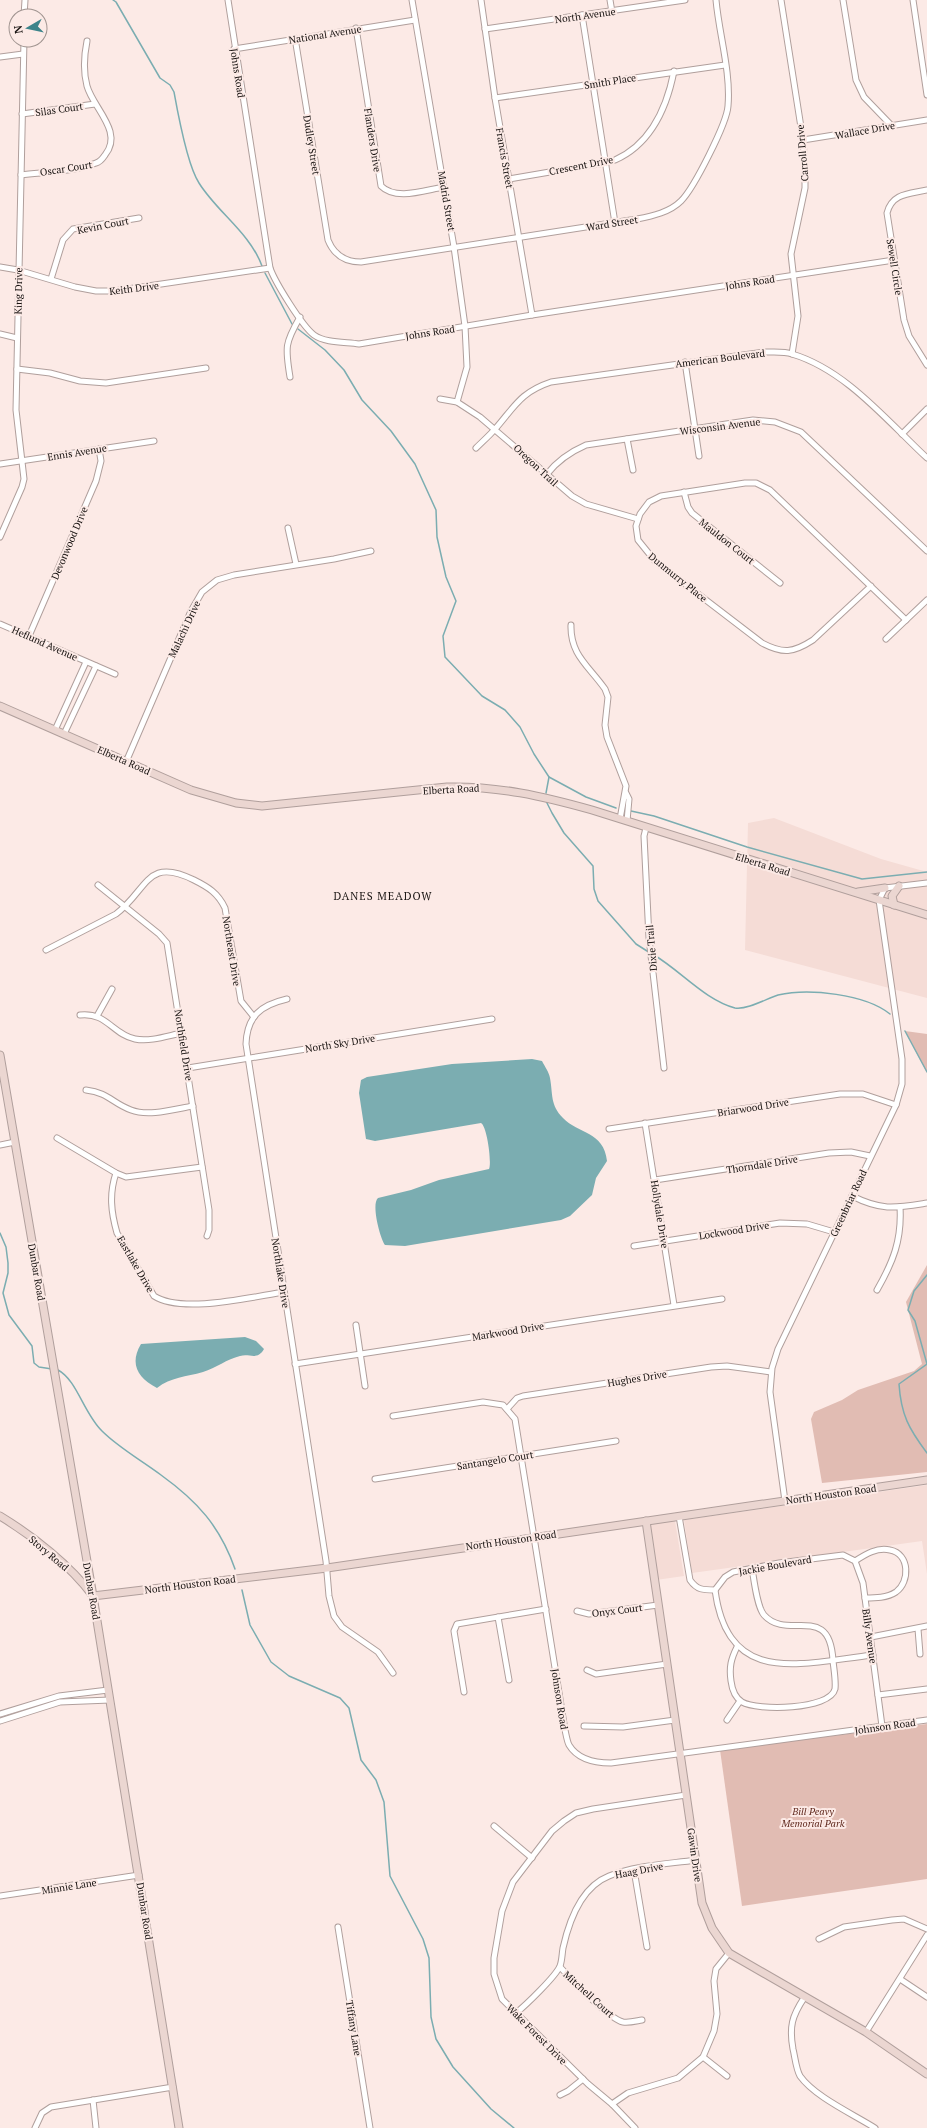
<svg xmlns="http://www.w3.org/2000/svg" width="927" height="2128" viewBox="0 0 927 2128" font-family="'PT Serif',serif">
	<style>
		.built { fill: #f5dcd6 }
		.green { fill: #e1bcb3 }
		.water { fill: #7badb1 }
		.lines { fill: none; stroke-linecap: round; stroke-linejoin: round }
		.stream { stroke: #7badb1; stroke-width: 1.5 }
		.street-casing { stroke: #b09f9c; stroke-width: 7 }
		.secondary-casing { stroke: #b09f9c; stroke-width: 9 }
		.street { stroke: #fff; stroke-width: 5 }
		.secondary { stroke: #ebd6d1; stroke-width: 7 }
		.labels { text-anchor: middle; stroke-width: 4; stroke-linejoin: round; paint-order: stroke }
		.street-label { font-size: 10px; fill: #171210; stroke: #fceae6 }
		.park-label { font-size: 10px; font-style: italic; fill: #612a1f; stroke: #fceae6 }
		.neighbourhood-label { font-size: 11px; letter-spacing: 1px; fill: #171210; stroke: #fceae6 }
	</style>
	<rect width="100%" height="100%" fill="#fceae6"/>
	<g class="built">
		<polygon points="774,818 881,859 927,872 927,998 745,950 748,823"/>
		<polygon points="927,1485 927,1574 922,1541 692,1573 684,1520"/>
		<polygon points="675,1521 684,1576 656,1580 648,1524"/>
	</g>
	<g class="green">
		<polygon points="905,1031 927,1034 927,1073"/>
		<polygon points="927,1265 927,1472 822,1483 811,1419 814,1412 842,1400 858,1390 914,1371 922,1364 906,1302"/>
		<polygon points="927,1724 927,1879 742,1906 720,1750"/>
	</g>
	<g class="water">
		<path d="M532 1059 542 1061C545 1067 549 1072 550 1078 553 1094 550 1105 563 1118 578 1134 604 1131 607 1161L596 1178 592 1195 570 1216 561 1220 405 1246 385 1245C380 1238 371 1204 378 1198L411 1190 439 1180 489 1169C492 1163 487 1126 481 1123L375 1141 366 1139 359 1093 361 1080 367 1077 452 1064Z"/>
		<path d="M245 1337 256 1341 264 1349C257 1361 250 1353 240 1356 227 1359 216 1368 203 1372 186 1377 171 1377 157 1388 138 1378 129 1364 141 1344Z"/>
	</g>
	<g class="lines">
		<g class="stream">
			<path d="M113 0 116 2 160 78 170 85 174 92C178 114 187 165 199 183 217 212 250 233 262 266"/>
			<polyline points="265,273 292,324"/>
			<polyline points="298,329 325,350 344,370 362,400 391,431 415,464 436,510 437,537 446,577 456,601 443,636 445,657 482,696 505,710 520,727 534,754 549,777 586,797 616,808"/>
			<polyline points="546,793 549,777"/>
			<polyline points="546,801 552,813 564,833 593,866 594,889 598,901 636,944 647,951"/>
			<polyline points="631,811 654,816 747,847 862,879 927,872"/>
			<path d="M654 955C681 971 705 1000 735 1008 747 1010 766 999 778 995 809 988 865 994 890 1014"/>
			<polyline points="905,1031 927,1072"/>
			<polyline points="0,1233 6,1247 8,1263 8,1273 3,1293 9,1315 32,1346 34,1363 39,1367 52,1369"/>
			<path d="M927 1275 914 1291 908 1310 915 1321 927 1364 899 1384C901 1415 909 1429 927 1453"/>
			<path d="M58 1370C77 1380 84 1414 102 1431 119 1448 141 1460 161 1475 197 1501 220 1526 235 1569"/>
			<polyline points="242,1590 250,1625 271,1662 289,1676 340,1698 349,1708 361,1760 376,1780 384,1802 390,1876 423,1939 429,1958 431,2017 436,2039 453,2067 491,2109 514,2128"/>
		</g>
		<g class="street-casing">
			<g id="street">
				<path d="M228 0 270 268C275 282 302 326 314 335 325 343 345 342 359 344L532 315 894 260"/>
				<polyline points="412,0 454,247 465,326 467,367 457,402"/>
				<polyline points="481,0 495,98 532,315"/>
				<polyline points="610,0 612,12"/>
				<polyline points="781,0 803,140 805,169 805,188 791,254 798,316 792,354"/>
				<polyline points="843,0 856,80 864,97 891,125"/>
				<polyline points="913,0 927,95"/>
				<polyline points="582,15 615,223"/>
				<polyline points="24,16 25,0"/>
				<path d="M356 28 381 186C396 201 425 190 444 187"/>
				<polyline points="485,29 685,0"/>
				<path d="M295 38 328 240C334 255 345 262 361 262L637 219C653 216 670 212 681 201 694 188 727 123 728 106 731 72 719 34 716 0"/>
				<polyline points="234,49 415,20"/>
				<polyline points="0,57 23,54"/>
				<polyline points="495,98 725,65"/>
				<polyline points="22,114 95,104"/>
				<polyline points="803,140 927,120"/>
				<path d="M21 175C45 172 73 172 96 163 100 162 103 158 105 155 124 132 93 108 87 86 83 71 84 56 87 41"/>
				<path d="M509 179C532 175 556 171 579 167 591 165 604 164 615 160 651 144 667 107 674 71"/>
				<path d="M927 190C909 194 892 193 887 213L904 320 909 336 927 365"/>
				<polyline points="0,267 18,270 75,287 96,291 114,291 270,268"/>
				<polyline points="51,279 63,240 73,229 139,218"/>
				<polyline points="0,334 17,338"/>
				<polyline points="685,362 699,456"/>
				<polyline points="17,369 50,373 80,381 106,383 206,368"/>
				<path d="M290 377C285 347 285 343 300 317"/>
				<polyline points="440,399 457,402 480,417 572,496 586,504 638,519"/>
				<polyline points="902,434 927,409"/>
				<polyline points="627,439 633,470"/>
				<path d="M476 448C482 442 490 435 496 428 515 406 521 392 551 382L765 352C774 352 784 351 792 354 846 370 887 421 927 458"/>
				<polyline points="0,464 154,441"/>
				<path d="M547 474C558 460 570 452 586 445L753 420 775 422 801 432 927 551"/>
				<polyline points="684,492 688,507 692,513 780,583"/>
				<polyline points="288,528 296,564"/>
				<polyline points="0,537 22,487 24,479 16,410 24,40"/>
				<path d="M871 586 813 640C793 653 783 654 762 643L655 561 638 540 636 526 640 514 649 502 661 496 745 483H756L770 490 906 620"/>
				<polyline points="0,624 115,674"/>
				<path d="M571 625C570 655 589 666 605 689L608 697 605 725 607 737 626 786 620 819"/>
				<polyline points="29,636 96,481 101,461 99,449"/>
				<polyline points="886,639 927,600"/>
				<polyline points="55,730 86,662"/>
				<polyline points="64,734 96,666"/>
				<polyline points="126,762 191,611 202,592 217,580 234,575 334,559 371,551"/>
				<polyline points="626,793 629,799 627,821"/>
				<polyline points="646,828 644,836 649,938 664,1068"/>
				<polyline points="98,885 159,934 167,943 209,1210 209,1230 207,1236"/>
				<path d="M46 950 116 914C148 890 146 856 194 880 208 887 218 893 225 908L241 1001 254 1017"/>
				<path d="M287 999C261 1005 247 1016 246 1044L326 1561 329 1596 334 1616 342 1627 378 1652 393 1673"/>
				<path d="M80 1015C107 1012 112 1034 135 1039 150 1042 167 1036 182 1033"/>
				<polyline points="97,1016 112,989"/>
				<polyline points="188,1068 492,1019"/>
				<path d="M86 1090C109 1093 112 1103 131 1110 149 1117 175 1109 193 1106"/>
				<polyline points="645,1123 674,1305"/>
				<polyline points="609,1129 840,1094 863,1094 896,1105"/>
				<polyline points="57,1138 116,1173 126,1177 202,1167"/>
				<polyline points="0,1145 15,1142"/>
				<path d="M116 1173C109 1194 111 1212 117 1233L154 1296C182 1314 251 1297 284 1292"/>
				<polyline points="655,1180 829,1153 851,1152 870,1156"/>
				<path d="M852 1196C882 1211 895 1208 927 1203"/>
				<polyline points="634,1246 780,1223 807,1224 834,1232"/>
				<path d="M877 1290C893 1262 902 1240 900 1207"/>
				<polyline points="356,1325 365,1386"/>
				<polyline points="295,1364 722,1299"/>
				<polyline points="507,1409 517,1398 523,1396 711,1367 727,1366 771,1372"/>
				<path d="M393 1416 483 1402 503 1405 515 1419 565 1730C566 1734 567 1741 569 1745 578 1760 596 1763 611 1763L927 1720"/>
				<polyline points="375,1479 616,1441"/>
				<polyline points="785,1501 770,1392 772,1368 778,1349 896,1105 902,1084 902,1059 879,900 885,888 927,883"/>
				<path d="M679 1516 690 1580C697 1590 703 1590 715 1590L725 1577 733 1572 779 1563 843 1555 855 1561 863 1583 882 1726"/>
				<path d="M855 1561C866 1554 877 1547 890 1550 910 1554 910 1582 896 1592 887 1598 875 1598 865 1598"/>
				<path d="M715 1590C728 1688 801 1663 873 1655"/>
				<polyline points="577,1611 589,1614 658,1605"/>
				<polyline points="498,1617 509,1680"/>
				<polyline points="918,1629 920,1654"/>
				<polyline points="871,1637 927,1626"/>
				<path d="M737 1647C731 1659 729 1667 731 1681 732 1689 734 1697 742 1702 757 1711 830 1710 835 1689 836 1681 834 1670 833 1661 830 1601 788 1642 764 1615 757 1607 754 1580 752 1568"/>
				<polyline points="587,1670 596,1674 667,1664"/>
				<polyline points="464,1692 454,1631 457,1624 546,1609"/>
				<polyline points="878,1695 927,1689"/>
				<polyline points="0,1714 59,1696 108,1690"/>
				<polyline points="727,1720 740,1701"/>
				<polyline points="0,1721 60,1702 110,1700"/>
				<polyline points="584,1726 623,1727 675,1720"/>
				<polyline points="494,1826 532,1858"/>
				<polyline points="634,1870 647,1947"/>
				<polyline points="0,1896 139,1875"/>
				<polyline points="338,1927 370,2128"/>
				<polyline points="819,1939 844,1927 892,1920 904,1919 927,1929"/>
				<path d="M560 1967C571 1979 609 2019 623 2022 629 2023 636 2021 642 2020"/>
				<polyline points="900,1979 927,1997"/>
				<path d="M804 1998C792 2016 789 2027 793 2049 795 2057 796 2069 800 2076 815 2097 853 2114 875 2128"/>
				<path d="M516 2013C526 2005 556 1976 560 1966 562 1961 562 1954 563 1948 569 1921 581 1887 609 1876 636 1865 668 1864 696 1860"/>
				<polyline points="866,2032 927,1935"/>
				<polyline points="703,2057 727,2076"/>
				<polyline points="560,2095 568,2091 583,2079"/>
				<polyline points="93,2100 96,2128"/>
				<polyline points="612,2104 628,2093 678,2078 703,2057 714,2031 717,2014 714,1981 716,1969 729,1953"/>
				<polyline points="35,2128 42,2113 51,2107 173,2087"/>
				<polyline points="635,2128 612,2104 588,2084 502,1999 494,1974 494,1958 502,1911 513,1882 552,1831 564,1821 576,1813 593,1809 686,1795"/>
			</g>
		</g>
		<g class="secondary-casing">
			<g id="secondary">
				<path d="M0 706 191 790 236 803 262 806 447 787C499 786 542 796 592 810L927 915"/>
				<polyline points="858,892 885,888"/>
				<polyline points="894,905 892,896 899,886"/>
				<polyline points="0,1055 93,1596 179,2128"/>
				<path d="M0 1516C33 1536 70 1565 93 1596L327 1568 927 1480"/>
				<polyline points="646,1521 702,1903 712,1928 729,1953 866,2032 927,2074"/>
			</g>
		</g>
		<use href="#street" class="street"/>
		<use href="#secondary" class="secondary"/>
	</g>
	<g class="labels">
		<g class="street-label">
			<text transform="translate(585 15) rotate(-8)" y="4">North Avenue</text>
			<text transform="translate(325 34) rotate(-9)" y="4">National Avenue</text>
			<text transform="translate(238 73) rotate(81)" y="4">Johns Road</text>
			<text transform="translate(610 81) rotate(-9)" y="4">Smith Place</text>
			<text transform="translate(59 109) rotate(-8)" y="4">Silas Court</text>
			<text transform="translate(865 130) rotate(-10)" y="4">Wallace Drive</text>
			<text transform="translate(373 140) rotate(81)" y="4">Flanders Drive</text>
			<text transform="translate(312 145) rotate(81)" y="4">Dudley Street</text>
			<text transform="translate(802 153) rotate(-95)" y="4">Carroll Drive</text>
			<text transform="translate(505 158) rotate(80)" y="4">Francis Street</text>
			<text transform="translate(581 165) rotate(-11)" y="4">Crescent Drive</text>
			<text transform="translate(66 168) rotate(-9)" y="4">Oscar Court</text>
			<text transform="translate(447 201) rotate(80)" y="4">Madrid Street</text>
			<text transform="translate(612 223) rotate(-9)" y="4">Ward Street</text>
			<text transform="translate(103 225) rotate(-11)" y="4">Kevin Court</text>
			<text transform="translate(895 267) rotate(81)" y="4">Sewell Circle</text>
			<text transform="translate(750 282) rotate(-9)" y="4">Johns Road</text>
			<text transform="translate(134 288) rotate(-7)" y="4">Keith Drive</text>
			<text transform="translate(18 291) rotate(-89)" y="4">King Drive</text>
			<text transform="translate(430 332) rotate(-9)" y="4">Johns Road</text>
			<text transform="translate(720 358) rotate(-7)" y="4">American Boulevard</text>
			<text transform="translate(720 426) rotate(-7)" y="4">Wisconsin Avenue</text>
			<text transform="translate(77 452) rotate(-9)" y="4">Ennis Avenue</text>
			<text transform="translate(536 465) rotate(43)" y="4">Oregon Trail</text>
			<text transform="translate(727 541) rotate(38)" y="4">Mauldon Court</text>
			<text transform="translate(69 543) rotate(-67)" y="4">Devonwood Drive</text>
			<text transform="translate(678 577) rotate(39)" y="4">Dunmurry Place</text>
			<text transform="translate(184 629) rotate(-65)" y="4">Malachi Drive</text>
			<text transform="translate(45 643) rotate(24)" y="4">Heflund Avenue</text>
			<text transform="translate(124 760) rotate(24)" y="4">Elberta Road</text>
			<text transform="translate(451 789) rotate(-3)" y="4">Elberta Road</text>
			<text transform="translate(763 864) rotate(17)" y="4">Elberta Road</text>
			<text transform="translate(651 948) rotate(-95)" y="4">Dixie Trail</text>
			<text transform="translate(232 951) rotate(81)" y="4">Northeast Drive</text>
			<text transform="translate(340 1043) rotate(-9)" y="4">North Sky Drive</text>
			<text transform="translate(184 1045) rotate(81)" y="4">Northfield Drive</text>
			<text transform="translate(753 1107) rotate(-9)" y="4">Briarwood Drive</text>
			<text transform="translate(762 1164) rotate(-9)" y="4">Thorndale Drive</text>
			<text transform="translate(848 1203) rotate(-65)" y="4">Greenbriar Road</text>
			<text transform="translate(660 1214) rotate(81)" y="4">Hollydale Drive</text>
			<text transform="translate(734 1230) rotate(-9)" y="4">Lockwood Drive</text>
			<text transform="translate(136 1264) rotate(60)" y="4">Eastlake Drive</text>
			<text transform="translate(37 1272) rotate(80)" y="4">Dunbar Road</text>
			<text transform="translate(281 1273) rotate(81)" y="4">Northlake Drive</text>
			<text transform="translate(508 1331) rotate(-9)" y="4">Markwood Drive</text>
			<text transform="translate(637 1378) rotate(-9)" y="4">Hughes Drive</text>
			<text transform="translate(495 1460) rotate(-9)" y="4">Santangelo Court</text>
			<text transform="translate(831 1494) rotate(-8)" y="4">North Houston Road</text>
			<text transform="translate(511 1540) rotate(-8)" y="4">North Houston Road</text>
			<text transform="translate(49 1553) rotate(40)" y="4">Story Road</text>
			<text transform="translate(775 1565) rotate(-10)" y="4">Jackie Boulevard</text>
			<text transform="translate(190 1584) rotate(-7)" y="4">North Houston Road</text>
			<text transform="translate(92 1591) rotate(80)" y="4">Dunbar Road</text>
			<text transform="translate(617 1610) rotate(-7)" y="4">Onyx Court</text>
			<text transform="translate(870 1636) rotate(82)" y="4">Billy Avenue</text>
			<text transform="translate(560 1699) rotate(81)" y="4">Johnson Road</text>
			<text transform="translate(885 1726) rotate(-8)" y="4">Johnson Road</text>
			<text transform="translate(695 1855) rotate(82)" y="4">Gawin Drive</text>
			<text transform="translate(639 1870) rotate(-11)" y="4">Haag Drive</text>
			<text transform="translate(69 1886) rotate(-9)" y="4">Minnie Lane</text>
			<text transform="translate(145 1911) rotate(81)" y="4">Dunbar Road</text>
			<text transform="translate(589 1994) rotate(42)" y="4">Mitchell Court</text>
			<text transform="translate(354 2028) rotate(81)" y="4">Tiffany Lane</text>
			<text transform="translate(537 2034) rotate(45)" y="4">Wake Forest Drive</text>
		</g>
		<g class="park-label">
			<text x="813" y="1815">Bill Peavy<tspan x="813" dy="12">Memorial Park</tspan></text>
		</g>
		<g class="neighbourhood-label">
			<text x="383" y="900">DANES MEADOW</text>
		</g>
	</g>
	<g transform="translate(28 28) rotate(261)"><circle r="19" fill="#fceae6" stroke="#a09490"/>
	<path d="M0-3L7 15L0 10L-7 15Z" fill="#3c848a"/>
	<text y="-6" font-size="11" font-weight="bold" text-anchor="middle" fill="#171210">N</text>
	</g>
</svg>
